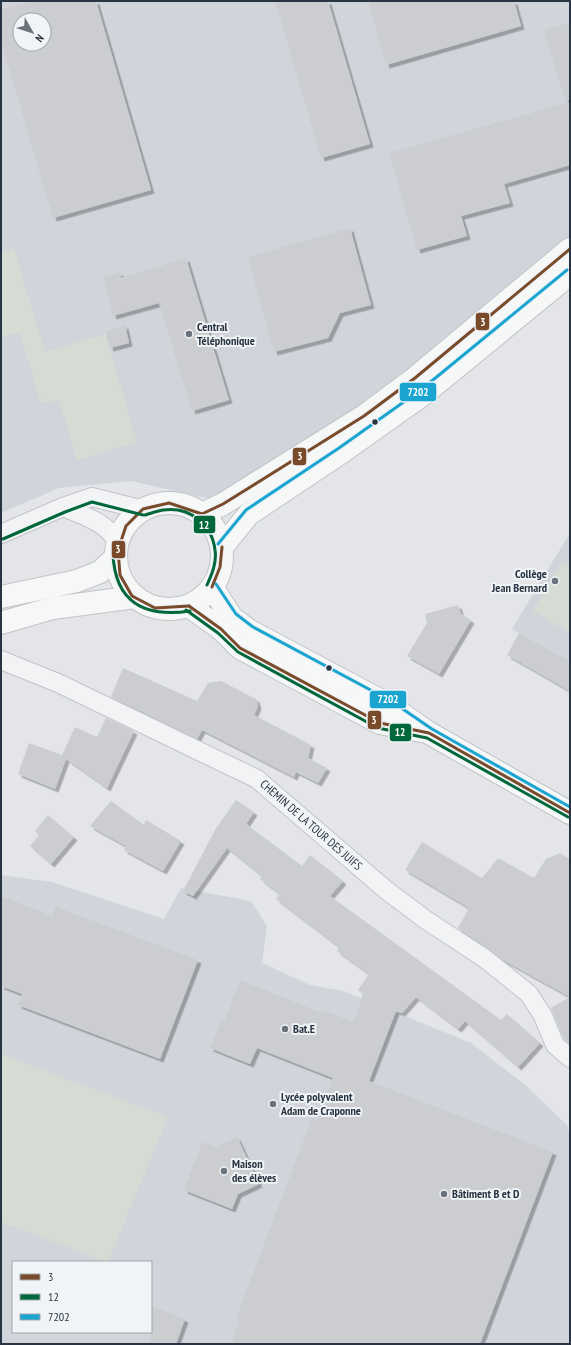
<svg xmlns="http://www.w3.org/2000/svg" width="571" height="1345" viewBox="0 0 571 1345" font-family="'PT Sans Narrow',sans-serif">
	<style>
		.built { fill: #d1d5db; fill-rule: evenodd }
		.green { fill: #d4dcd3 }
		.building { fill: #cbcdd0; fill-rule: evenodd; filter: url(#shadow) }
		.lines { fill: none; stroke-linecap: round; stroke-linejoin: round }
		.minor-casing { stroke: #c1c3c6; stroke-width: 20 }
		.secondary-casing { stroke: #c1c3c6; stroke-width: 24 }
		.minor { stroke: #f2f3f5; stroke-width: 18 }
		.secondary { stroke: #f6f7f7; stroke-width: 22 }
		.bus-1-casing { stroke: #f1f4f7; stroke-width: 6 }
		.bus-2-casing { stroke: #f1f4f7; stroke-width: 6 }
		.bus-3-casing { stroke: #f1f4f7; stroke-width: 6 }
		.bus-1 { stroke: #7a4b2a; stroke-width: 3 }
		.bus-2 { stroke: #00673a; stroke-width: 3 }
		.bus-3 { stroke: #1aa5d0; stroke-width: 3 }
		.poi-dot { fill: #6a727c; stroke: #f1f4f7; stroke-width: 1.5 }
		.bus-dot { fill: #293442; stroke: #f1f4f7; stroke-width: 1.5 }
		.labels { text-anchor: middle; stroke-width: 4; stroke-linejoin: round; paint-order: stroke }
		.poi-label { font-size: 12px; font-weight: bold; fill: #293442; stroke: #f1f4f7; text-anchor: start }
		.street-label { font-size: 12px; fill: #293442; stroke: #f1f4f7 }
		.line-badge { stroke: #f1f4f7; stroke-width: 1.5 }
		.badge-label { font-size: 11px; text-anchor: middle; font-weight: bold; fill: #fff }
	</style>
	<defs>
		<filter id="shadow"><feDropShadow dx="3.5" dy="3.5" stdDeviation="0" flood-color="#0004"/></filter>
	</defs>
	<rect width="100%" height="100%" fill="#e3e5e8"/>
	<g class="built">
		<path d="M1 1H570V238L450 339 317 440 219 501 131 481 59 488 1 513ZM20 20H44V44H20Z"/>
		<polygon points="570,533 570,661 512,629"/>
		<path d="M1 875 52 882 164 919 181 888 251 901 267 926 262 963 310 985 343 991 471 1043 524 1084 567 1125 570 1136V1344H1ZM13 1262H151V1332H13Z"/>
	</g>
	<g class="green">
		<polygon points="14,248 45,352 105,334 137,442 77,460 59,400 41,403 20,333 1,337 1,251"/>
		<polygon points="562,562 570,566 570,633 533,611"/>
		<polygon points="1,1054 168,1117 108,1262 1,1222"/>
	</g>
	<g class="building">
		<path d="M32 1H96L151 190 53 218 1 41V10ZM20 20H44V44H20Z"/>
		<polygon points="275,1 328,1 370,144 321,158"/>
		<polygon points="368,1 514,1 521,26 386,65"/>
		<polygon points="570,22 570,100 565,101 544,30"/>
		<polygon points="570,102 570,165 504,184 510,203 461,216 467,236 417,250 389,153"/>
		<polygon points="350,228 371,305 340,313 328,338 274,352 248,257"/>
		<polygon points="186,258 229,400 192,411 159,303 113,316 103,277 120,272 121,278"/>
		<polygon points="125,325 129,343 110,348 106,332"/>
		<polygon points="458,605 461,614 471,620 439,674 407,656 427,623 425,614"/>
		<polygon points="519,633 570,661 570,691 507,655"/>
		<polygon points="123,668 197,701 208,683 221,681 256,699 258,706 254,715 311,745 308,758 327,768 318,783 296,772 294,777 202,730 197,739 111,697"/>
		<polygon points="106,718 134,731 107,788 66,759 55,789 18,774 29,743 62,755 75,727 97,737"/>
		<polygon points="236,800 254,812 246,824 302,866 310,855 343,881 330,896 501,1020 507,1014 540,1043 518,1067 465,1021 458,1029 416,997 402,1013 396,1011 369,1081 553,1152 480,1344 231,1344 240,1319 236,1318 312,1118 317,1120 333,1078 257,1048 250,1064 210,1048 221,1021 224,1022 240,980 325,1014 326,1011 354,1022 363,994 358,990 369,974 337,951 339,947 276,899 280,894 260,879 262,876 227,848 193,896 183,891 215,830"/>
		<polygon points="111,801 144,825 146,820 181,841 163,871 124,850 126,846 90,826"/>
		<polygon points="48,815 74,837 51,864 30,846 39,835 35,831"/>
		<polygon points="422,842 482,878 498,858 534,878 546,859 560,853 570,859 570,1044 564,1039 551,1008 570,997 503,960 458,928 469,908 405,870"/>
		<polygon points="1,896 52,916 56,907 198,960 160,1059 18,1005 22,994 1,986"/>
		<polygon points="237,1137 259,1184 238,1194 232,1209 184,1190 202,1142 216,1147"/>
		<polygon points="151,1306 185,1319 176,1344 151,1344"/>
	</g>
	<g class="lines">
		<g class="minor-casing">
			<g id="minor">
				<path d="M63 507C84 516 107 522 118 543"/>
				<polyline points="1,534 63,507 92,497 144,510"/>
				<polyline points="1,660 58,683 257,779 386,890 426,920 484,958 529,994 543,1016 555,1045 570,1058"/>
			</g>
		</g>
		<g class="secondary-casing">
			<g id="secondary">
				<circle cx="169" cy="556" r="53"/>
				<polyline points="202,514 223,504 364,416 415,378 570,249"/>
				<polyline points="222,547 249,514 342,452 425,393 570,274"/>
				<polyline points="212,587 232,618 250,631 389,705 429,733 570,813"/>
				<polyline points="1,597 77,581 100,572 116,557"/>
				<polyline points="189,606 221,629 240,648 285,672 380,723 421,731"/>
				<polyline points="1,623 53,608 135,597"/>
			</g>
		</g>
		<use href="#minor" class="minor"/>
		<use href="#secondary" class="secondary"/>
		<g class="bus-1-casing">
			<g id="bus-1">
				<polyline points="202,514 223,504 364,416 415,378 570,249"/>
				<polyline points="212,587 220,567 222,547"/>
				<polyline points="189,606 221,629 240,648 380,723 429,733 570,813"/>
				<polyline points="189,606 155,608 132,596 120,575 118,550 126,526 143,509 169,503 202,514"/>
			</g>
		</g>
		<g class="bus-2-casing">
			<g id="bus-2">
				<path d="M145 515C151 513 157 511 163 510 189 506 212 524 215 550 217 562 212 574 207 585"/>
				<polyline points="3,539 65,512 92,502 143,515"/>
				<path d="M113 543C111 596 137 619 190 611"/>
				<polyline points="186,610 218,633 238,652 378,728 427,738 568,817"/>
			</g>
		</g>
		<g class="bus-3-casing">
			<g id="bus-3">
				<polyline points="218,544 246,510 339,448 422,389 567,270"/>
				<polyline points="216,584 236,614 253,627 391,701 432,729 570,807"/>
			</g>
		</g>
		<use href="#bus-1" class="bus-1"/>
		<use href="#bus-2" class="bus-2"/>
		<use href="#bus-3" class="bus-3"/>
	</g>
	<g class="poi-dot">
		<circle cx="189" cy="334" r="4"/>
		<circle cx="555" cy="581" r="4"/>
		<circle cx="285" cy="1029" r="4"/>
		<circle cx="273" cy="1104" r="4"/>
		<circle cx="224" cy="1171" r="4"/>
		<circle cx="444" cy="1194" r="4"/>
	</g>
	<g class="bus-dot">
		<circle cx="375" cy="422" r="3.5"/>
		<circle cx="329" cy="668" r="3.5"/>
	</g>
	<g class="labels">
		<g class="poi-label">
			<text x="197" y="331">Central<tspan x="197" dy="14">Téléphonique</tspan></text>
			<text x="547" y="578" text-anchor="end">Collège<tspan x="547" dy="14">Jean Bernard</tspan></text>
			<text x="293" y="1033">Bat.E</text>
			<text x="281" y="1101">Lycée polyvalent<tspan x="281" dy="14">Adam de Craponne</tspan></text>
			<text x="232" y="1168">Maison<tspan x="232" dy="14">des élèves</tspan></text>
			<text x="452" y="1198">Bâtiment B et D</text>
		</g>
		<g class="street-label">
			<text transform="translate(311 825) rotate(41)" y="4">CHEMIN DE LA TOUR DES JUIFS</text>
		</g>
	</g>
	<g class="line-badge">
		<rect x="475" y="312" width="15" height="19" rx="4" fill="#7a4b2a"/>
		<rect x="399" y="382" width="38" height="20" rx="4" fill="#1aa5d0"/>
		<rect x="292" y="447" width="15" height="19" rx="4" fill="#7a4b2a"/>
		<rect x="193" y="515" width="23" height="19" rx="4" fill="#00673a"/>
		<rect x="111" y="540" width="15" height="19" rx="4" fill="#7a4b2a"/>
		<rect x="369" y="690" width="38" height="19" rx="4" fill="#1aa5d0"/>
		<rect x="367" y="710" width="15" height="20" rx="4" fill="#7a4b2a"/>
		<rect x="389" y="723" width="23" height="19" rx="4" fill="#00673a"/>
	</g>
	<g class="badge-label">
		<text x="483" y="326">3</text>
		<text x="418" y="396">7202</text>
		<text x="300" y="460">3</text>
		<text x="204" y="529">12</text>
		<text x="118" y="553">3</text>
		<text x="388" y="703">7202</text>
		<text x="374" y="724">3</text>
		<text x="400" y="736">12</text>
	</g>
	<rect width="571" height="1345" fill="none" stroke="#293442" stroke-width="4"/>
	<rect x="12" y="1261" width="140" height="72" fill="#f1f4f7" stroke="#a1a7af"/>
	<rect x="20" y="1274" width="20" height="6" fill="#7a4b2a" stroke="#a1a7af"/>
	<text x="48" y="1281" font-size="12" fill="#293442">3</text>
	<rect x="20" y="1294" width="20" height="6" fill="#00673a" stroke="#a1a7af"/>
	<text x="48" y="1301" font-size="12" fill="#293442">12</text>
	<rect x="20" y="1314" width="20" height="6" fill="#1aa5d0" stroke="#a1a7af"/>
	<text x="48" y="1321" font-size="12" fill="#293442">7202</text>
	<g transform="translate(32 32) rotate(129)"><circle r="19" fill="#f1f4f7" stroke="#a1a7af"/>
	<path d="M0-3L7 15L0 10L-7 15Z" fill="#6a727c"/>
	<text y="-6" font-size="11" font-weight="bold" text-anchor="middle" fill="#293442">N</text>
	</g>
</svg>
